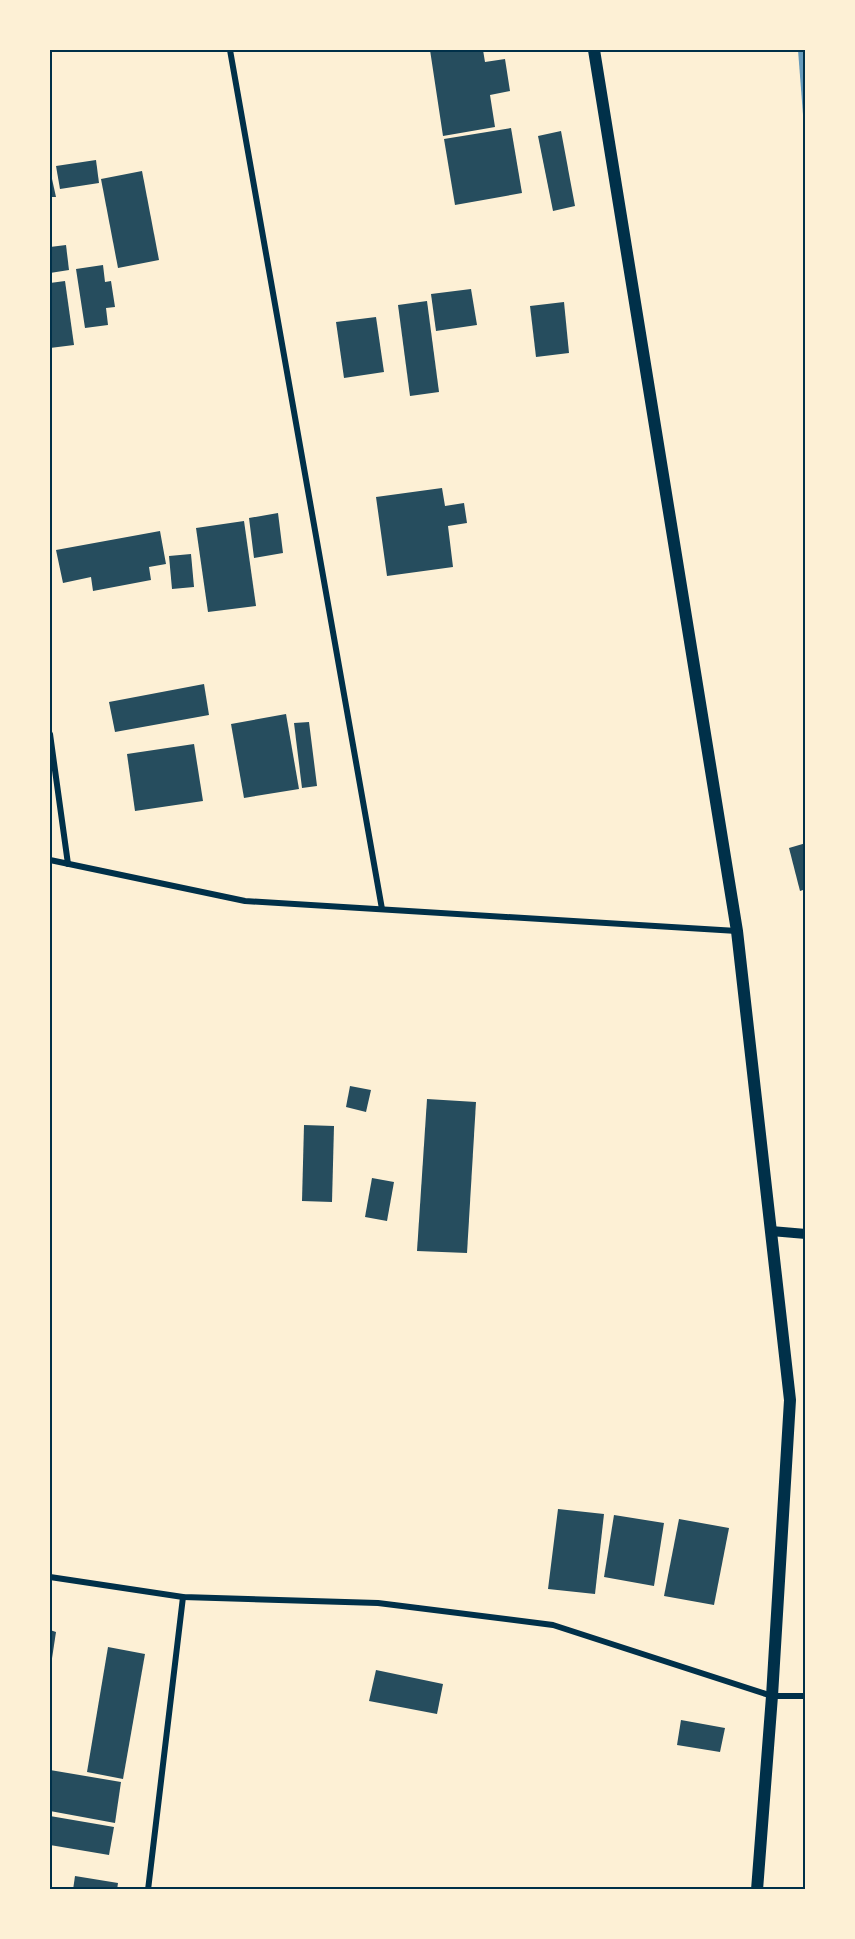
<svg xmlns="http://www.w3.org/2000/svg" width="855" height="1939" viewBox="0 0 855 1939" font-family="'Varela Round',sans-serif">
	<style>
		.water { fill: #669bbc }
		.building { fill: #264d5e }
		.lines { fill: none; stroke-linecap: round; stroke-linejoin: round }
		.minor { stroke: #003049; stroke-width: 6 }
		.tertiary { stroke: #003049; stroke-width: 10 }
		.secondary { stroke: #003049; stroke-width: 12 }
		.neatline { fill: none; stroke: #003049; stroke-width: 2 }
	</style>
	<rect width="100%" height="100%" fill="#fdf0d5"/>
	<polygon class="water" points="798,50 805,50 805,141"/>
	<g class="building">
		<polygon points="430,50 483,50 485,62 505,59 510,91 490,95 495,127 443,136"/>
		<polygon points="511,128 522,193 455,205 444,139"/>
		<polygon points="561,131 575,206 553,211 538,136"/>
		<polygon points="96,160 99,183 60,189 56,166"/>
		<polygon points="50,170 56,197 50,197"/>
		<polygon points="142,171 159,260 118,268 101,179"/>
		<polygon points="66,245 69,270 50,273 50,247"/>
		<polygon points="103,265 105,282 111,281 115,307 106,308 108,325 85,328 76,269"/>
		<polygon points="65,281 74,345 50,348 50,283"/>
		<polygon points="471,289 477,325 436,331 431,294"/>
		<polygon points="427,301 439,392 410,396 398,305"/>
		<polygon points="564,302 569,353 536,357 530,306"/>
		<polygon points="376,317 384,372 344,378 336,322"/>
		<polygon points="442,488 445,506 464,503 467,523 448,526 453,567 387,576 376,497"/>
		<polygon points="278,513 283,553 254,558 249,518"/>
		<polygon points="244,521 256,606 208,612 196,528"/>
		<polygon points="160,531 166,564 149,567 151,580 93,591 91,577 63,583 56,550"/>
		<polygon points="191,554 194,587 172,589 169,556"/>
		<polygon points="204,684 209,715 115,732 109,702"/>
		<polygon points="286,714 299,789 244,798 231,724"/>
		<polygon points="309,722 317,786 302,788 294,723"/>
		<polygon points="194,744 203,801 135,811 127,754"/>
		<polygon points="806,843 806,889 800,891 789,848"/>
		<polygon points="350,1086 371,1090 366,1112 346,1107"/>
		<polygon points="427,1099 476,1102 467,1253 417,1251"/>
		<polygon points="304,1125 334,1126 332,1202 302,1201"/>
		<polygon points="372,1178 394,1182 387,1221 365,1217"/>
		<polygon points="558,1509 604,1514 595,1594 548,1589"/>
		<polygon points="614,1515 664,1523 654,1586 604,1577"/>
		<polygon points="679,1519 729,1528 714,1605 664,1596"/>
		<polygon points="50,1630 56,1632 51,1665 50,1665"/>
		<polygon points="108,1647 145,1654 123,1779 87,1772"/>
		<polygon points="376,1670 443,1684 437,1714 369,1701"/>
		<polygon points="681,1720 725,1728 720,1752 677,1745"/>
		<polygon points="50,1770 121,1782 115,1823 50,1811"/>
		<polygon points="50,1816 114,1827 109,1855 50,1845"/>
		<polygon points="75,1876 118,1883 117,1890 73,1890"/>
	</g>
	<g class="lines">
		<g class="minor">
			<polyline points="230,50 382,909"/>
			<polyline points="50,734 68,864"/>
			<polyline points="50,860 245,901 737,931"/>
			<polyline points="50,1577 183,1597 378,1603 553,1625 772,1696 806,1696"/>
			<polyline points="148,1890 183,1597"/>
		</g>
		<polyline class="tertiary" points="771,1231 806,1234"/>
		<polyline class="secondary" points="594,50 737,931 790,1400 772,1696 757,1890"/>
	</g>
	<rect width="855" height="1939" fill="none" stroke="#fdf0d5" stroke-width="102"/>
	<rect x="51" y="51" width="753" height="1837" class="neatline"/>
</svg>
